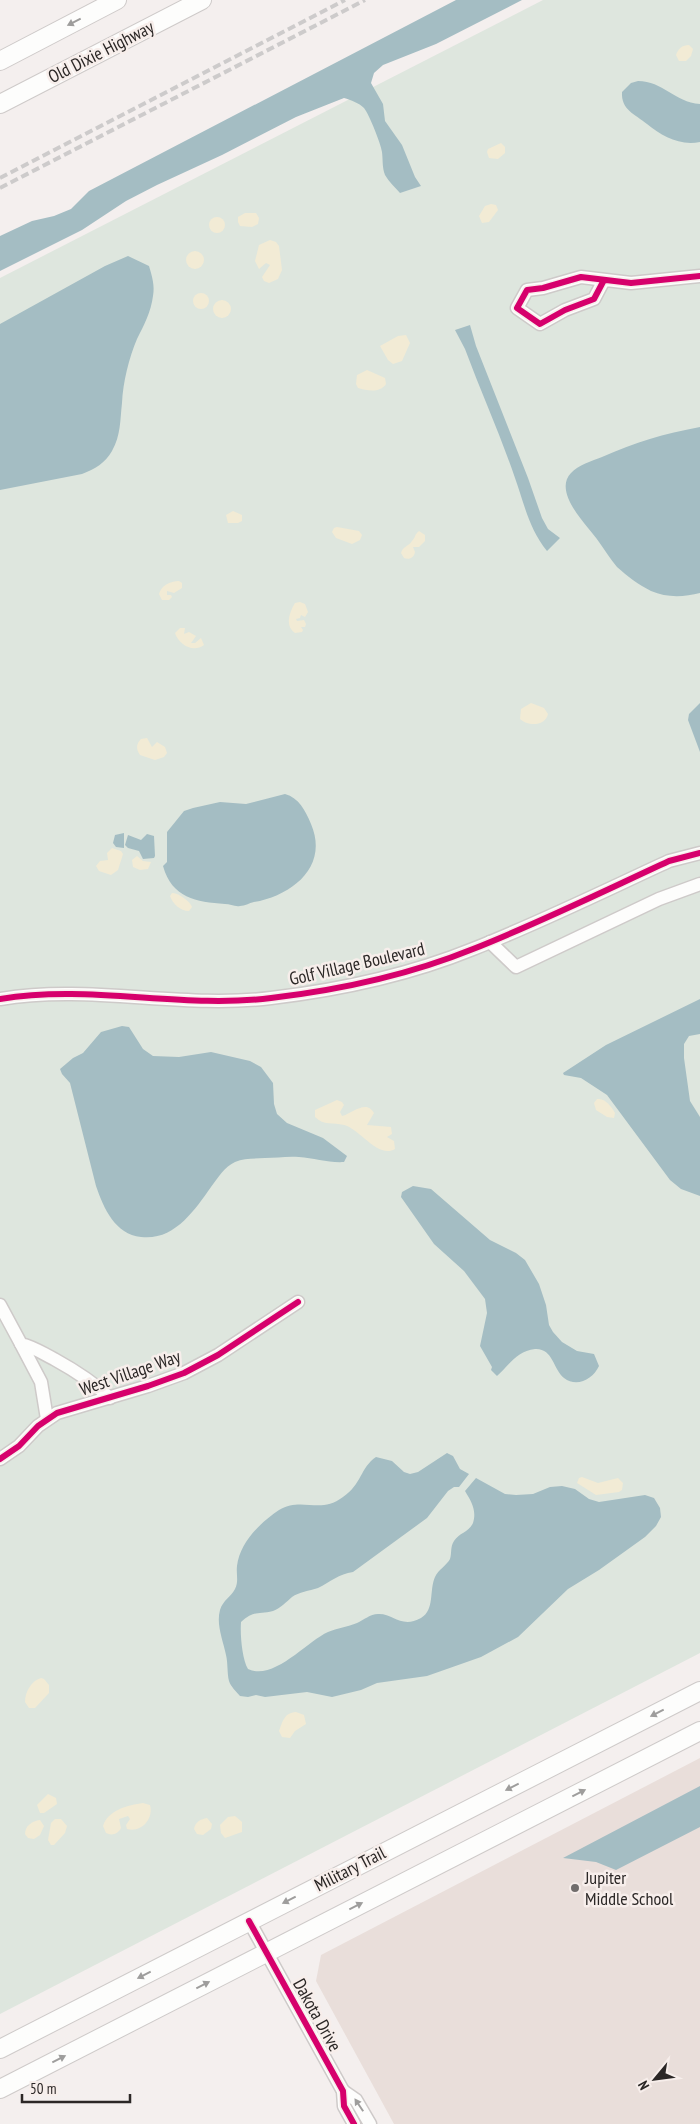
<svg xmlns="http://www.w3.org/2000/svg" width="700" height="2124" viewBox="0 0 700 2124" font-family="'PT Sans Narrow',sans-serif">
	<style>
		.built { fill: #e9deda }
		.green { fill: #dee6de }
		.sand { fill: #f2ebd5 }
		.water { fill: #a4bdc3 }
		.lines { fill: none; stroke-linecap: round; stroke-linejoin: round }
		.street-casing { stroke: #cecac9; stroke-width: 15 }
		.secondary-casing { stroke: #cecac9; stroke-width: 20 }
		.street { stroke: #fdfdfc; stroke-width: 12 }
		.secondary { stroke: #fdfdfc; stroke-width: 18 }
		.rail { stroke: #cdcbcb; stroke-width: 4; stroke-dasharray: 8 4; stroke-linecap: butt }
		.cycleway-casing { stroke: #f7eeeb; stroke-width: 9 }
		.cycleway { stroke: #d6006c; stroke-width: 6 }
		.oneway { fill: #9e9d9c }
		.poi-dot { fill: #716d6c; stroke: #f7eeeb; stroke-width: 2 }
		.labels { text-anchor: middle; stroke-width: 5; stroke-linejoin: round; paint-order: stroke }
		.street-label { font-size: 18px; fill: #2b2726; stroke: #f7eeeb }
		.poi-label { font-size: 18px; fill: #2b2726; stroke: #f7eeeb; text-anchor: start }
	</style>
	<rect width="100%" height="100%" fill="#f4efee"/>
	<polygon class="built" points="700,1758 700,2124 394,2124 316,1981 321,1955"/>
	<polygon class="green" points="543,0 700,0 700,1653 0,2014 0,278"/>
	<g class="sand">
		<path d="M689 45 693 49 691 56 686 61H679L676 55C678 49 682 45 689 45Z"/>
		<polygon points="501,143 505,147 505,153 498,159 489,158 487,152 488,149"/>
		<polygon points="491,204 496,205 498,210 489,222 482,223 479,216 485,206"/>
		<polygon points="245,213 256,213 259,218 258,224 252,227 240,226 238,222 238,217"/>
		<circle cx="217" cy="225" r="8"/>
		<polygon points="270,240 276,242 279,246 282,270 278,279 269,283 264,281 262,277 270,265 266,263 259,269 255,261 259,245"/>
		<circle cx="195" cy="260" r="9"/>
		<circle cx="201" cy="301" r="8"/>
		<circle cx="222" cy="309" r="9"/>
		<polygon points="398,336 406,335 410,343 402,361 393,364 388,360 380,346"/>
		<path d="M367 370 385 378 386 384C380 393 368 391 358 388L356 384 357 375Z"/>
		<polygon points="233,511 242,515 242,521 238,523 228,523 226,515"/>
		<polygon points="337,527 359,531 362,535 360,540 352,544 336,538 332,532 334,528"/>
		<path d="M419 531 425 535V541L419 547H413L415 552C414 558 409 560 404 558L401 553C403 546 408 547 412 541 416 537 414 535 419 531Z"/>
		<path d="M179 581 182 583V588L174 593 167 591V595H171L172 597 169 600H162L159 594C161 586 170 581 179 581Z"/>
		<path d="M300 602 305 604 308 612 305 617 301 615 300 618 296 619 297 621 304 620 306 624 305 627H301L303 630 302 632 295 633C285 626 289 613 295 603Z"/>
		<path d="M180 628H185L184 634 189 632 196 636 191 643H195L201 638 204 645C193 653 179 645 175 633Z"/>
		<path d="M531 703 544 708 548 714C545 727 527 726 520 719L521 709Z"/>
		<path d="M147 738 152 747 157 742 165 747 167 753 164 757 155 760 140 755C136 749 136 744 141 739Z"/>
		<polygon points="112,848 121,851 123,854 118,870 111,875 99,871 96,866 100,861 108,860 107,853"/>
		<polygon points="137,856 143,861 151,862 148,869 140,870 133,867 132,860"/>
		<path d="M172 893C178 893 190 901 192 907L189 911C180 911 173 904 170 896Z"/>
		<path d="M597 1099C605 1098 611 1106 615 1113L614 1118 607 1117 596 1110 594 1103Z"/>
		<path d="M337 1100 342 1102 344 1105 340 1112 342 1116C353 1113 366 1099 374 1113L367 1125 391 1127 392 1134 387 1137 394 1141 395 1149C378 1159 360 1129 344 1125 333 1122 324 1126 315 1117V1110Z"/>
		<polygon points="582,1477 598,1483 618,1478 623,1483 622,1490 619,1492 596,1495 577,1483 579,1478"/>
		<path d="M41 1678 44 1679 49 1685V1693L35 1708H29L25 1702C25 1692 31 1681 41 1678Z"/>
		<path d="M296 1712 304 1715 306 1724 295 1731 290 1738 282 1737 279 1731C283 1721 284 1713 296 1712Z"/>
		<polygon points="48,1794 56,1798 57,1804 44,1813 40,1813 37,1805"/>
		<path d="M143 1803 150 1805C154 1819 141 1833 127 1829L126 1825 130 1819 128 1816 119 1819 121 1828C118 1834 112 1836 106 1833L103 1826C108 1810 128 1805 143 1803Z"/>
		<polygon points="235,1816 242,1822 242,1832 225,1838 221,1833 220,1825 228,1817"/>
		<path d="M207 1818 212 1824 211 1829 203 1835 197 1834 194 1829C195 1822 201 1819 207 1818Z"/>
		<polygon points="55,1819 61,1819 67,1826 65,1833 54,1845 51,1845 48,1840 51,1823"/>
		<path d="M40 1820 44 1826 40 1835 34 1839 28 1838 25 1834C25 1826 32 1821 40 1820Z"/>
	</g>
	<g class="water">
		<path d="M456 0H522L436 44 383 65 374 73 371 83 383 104 385 121 402 145 415 177 421 186 400 193C395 187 389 182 385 175 382 167 383 160 382 152 381 144 369 114 364 108 359 103 351 100 344 98L296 117 222 155 157 185 126 201 82 230 0 271V236L32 221 54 216 71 209 89 191Z"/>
		<path d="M638 81C663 81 674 102 700 104V142C679 146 662 136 647 124 635 114 621 110 622 92L631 83Z"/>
		<path d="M128 256 149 266C152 276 155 286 153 296 151 312 144 325 137 339 129 358 123 382 122 403 120 420 121 435 112 451 105 463 95 469 82 474L0 490V324L105 266Z"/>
		<path d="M470 325 476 346 528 478 542 518 548 529 560 538 547 551C529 529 524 503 515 478 500 434 481 392 465 349L455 330Z"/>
		<path d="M700 427V593C684 597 667 598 651 591 639 585 627 576 617 567 610 559 605 550 599 542 589 527 552 493 571 473 578 465 592 461 602 457 636 442 663 434 700 427Z"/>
		<polygon points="700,703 700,752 688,720 689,714"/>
		<path d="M285 794C299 798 305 810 311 824 329 866 293 895 254 902 249 903 245 906 240 906 235 907 230 904 225 904 196 902 172 898 163 866L167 862V832L184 811 193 808 220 802 246 804Z"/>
		<polygon points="124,833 124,848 116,847 113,843 115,835"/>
		<polygon points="147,834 154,836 155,856 154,858 143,859 139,851 128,848 125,845 128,835 141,840"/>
		<polygon points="700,999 700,1034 689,1036 684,1044 684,1058 690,1101 700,1117 700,1196 681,1189 670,1180 607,1095 581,1078 564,1075 563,1073 606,1045"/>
		<path d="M122 1026 129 1027 143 1049 153 1056 179 1057 211 1052 250 1061 261 1067 273 1083 274 1104 277 1114 287 1123 323 1138 347 1156 344 1162C329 1163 314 1158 299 1157 287 1156 276 1158 265 1158 254 1159 244 1158 235 1162 224 1167 218 1178 211 1187 194 1211 174 1241 141 1237 115 1234 104 1209 96 1186L70 1083 62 1074 60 1069 73 1058 83 1053 101 1032Z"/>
		<path d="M413 1186 431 1189 490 1240 516 1253 525 1260 539 1284 546 1305 549 1325 553 1332 562 1342 577 1351 594 1354 599 1366C593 1379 577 1388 564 1378 553 1369 553 1348 535 1349 517 1351 509 1365 497 1376L491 1370 492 1367 480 1346 487 1313 485 1299 464 1271 434 1244 401 1197 402 1192Z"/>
		<path d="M447 1453 453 1456 460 1469 469 1474 459 1487H454L448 1491 427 1518 353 1572C339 1574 330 1582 318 1588 309 1591 299 1592 292 1597 286 1602 281 1608 273 1611 258 1615 254 1610 241 1622 240 1634 242 1659 248 1669 274 1681 306 1642 328 1632 337 1628 348 1627 357 1623 364 1620 370 1614 378 1614 393 1613 401 1629 421 1618 435 1610 429 1590 435 1577 438 1570 447 1565 450 1559 452 1553 450 1547 454 1541 459 1533 469 1532 473 1523 477 1510 471 1501 465 1491L476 1478 505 1494 516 1495 533 1494 550 1487 562 1486 575 1489 589 1499 599 1502 645 1495 654 1498 660 1508 661 1517 656 1526 645 1537 599 1570 568 1589 518 1637 481 1657 427 1676 377 1683 361 1690 332 1697 307 1692 265 1697 256 1695 248 1697 240 1696C236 1691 231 1687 229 1681 227 1673 228 1663 226 1655 223 1640 216 1625 220 1610 223 1600 231 1597 235 1589 239 1581 236 1574 237 1566 240 1542 260 1523 279 1510 303 1496 319 1515 343 1497 362 1484 360 1468 376 1457L392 1461 404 1472 410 1474 418 1472Z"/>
		<polygon points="700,1786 700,1827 616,1870 596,1862 563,1858"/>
	</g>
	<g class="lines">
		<g class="street-casing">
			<g id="street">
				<polyline points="604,280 594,299 565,310 540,324 517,308 527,290 543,288 581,277 631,283 700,276"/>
				<polyline points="490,942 516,967 659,899 700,884"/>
				<path d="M0 999C90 984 181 1009 271 998 339 990 409 975 473 949 539 923 604 891 669 861L700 853"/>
				<path d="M0 1305 21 1344C34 1347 42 1353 54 1359 74 1370 92 1381 110 1398"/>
				<polyline points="21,1344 41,1382 47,1419"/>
				<polyline points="0,1459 19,1446 38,1426 57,1413 148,1386 184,1373 218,1355 298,1302"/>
				<polyline points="249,1921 343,2091 344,2106 354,2124"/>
				<polyline points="343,2091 356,2100 370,2124"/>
			</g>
		</g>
		<g class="secondary-casing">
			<g id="secondary">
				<polyline points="0,61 117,0"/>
				<polyline points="0,104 202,0"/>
				<polyline points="0,2049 700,1691"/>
				<polyline points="0,2089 700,1731"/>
			</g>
		</g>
		<use href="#street" class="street"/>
		<use href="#secondary" class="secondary"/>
		<g class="rail">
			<polyline points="0,178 345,0"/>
			<polyline points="0,188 365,0"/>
		</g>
		<g class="cycleway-casing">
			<g id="cycleway">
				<polyline points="604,280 594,299 565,310 540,324 517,308 527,290 543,288 581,277 631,283 700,276"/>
				<path d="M0 999C90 984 181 1009 271 998 339 990 409 975 473 949 539 923 604 891 669 861L700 853"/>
				<polyline points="0,1459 19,1446 38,1426 57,1413 148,1386 184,1373 218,1355 298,1302"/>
				<polyline points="249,1921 343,2091 344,2106 354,2124"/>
			</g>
		</g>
		<use href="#cycleway" class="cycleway"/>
	</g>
	<defs><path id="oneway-solid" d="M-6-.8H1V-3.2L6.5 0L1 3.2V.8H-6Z" transform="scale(1.25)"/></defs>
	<g class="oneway">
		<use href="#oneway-solid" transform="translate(74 22) rotate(153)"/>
		<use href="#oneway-solid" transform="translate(657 1713) rotate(153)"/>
		<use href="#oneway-solid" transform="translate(512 1787) rotate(153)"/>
		<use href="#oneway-solid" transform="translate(579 1793) rotate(-27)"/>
		<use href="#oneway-solid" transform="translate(289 1900) rotate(153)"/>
		<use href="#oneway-solid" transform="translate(356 1906) rotate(-27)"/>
		<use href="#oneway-solid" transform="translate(144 1975) rotate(153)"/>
		<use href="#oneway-solid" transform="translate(203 1985) rotate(-27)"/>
		<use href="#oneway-solid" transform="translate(59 2059) rotate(-27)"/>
		<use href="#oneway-solid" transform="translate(359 2105) rotate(-124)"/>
	</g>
	<circle class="poi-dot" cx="575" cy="1888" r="5"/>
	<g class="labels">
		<g class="street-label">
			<text transform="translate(101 52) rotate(-27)" y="6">Old Dixie Highway</text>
			<text transform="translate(357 964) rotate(-13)" y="6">Golf Village Boulevard</text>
			<text transform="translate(130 1373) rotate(-19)" y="6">West Village Way</text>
			<text transform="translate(350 1869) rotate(-27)" y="6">Military Trail</text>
			<text transform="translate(317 2015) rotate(61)" y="6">Dakota Drive</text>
		</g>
		<g class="poi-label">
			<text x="585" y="1884">Jupiter<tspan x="585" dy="21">Middle School</tspan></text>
		</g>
	</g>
	<g transform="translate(655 2079) rotate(241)" stroke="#f7eeeb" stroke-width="4" paint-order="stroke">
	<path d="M0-4L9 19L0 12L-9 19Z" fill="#2b2726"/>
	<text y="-8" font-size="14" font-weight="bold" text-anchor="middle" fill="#2b2726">N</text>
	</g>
	<path d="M22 2094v8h108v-8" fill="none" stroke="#2b2726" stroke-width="2.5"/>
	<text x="30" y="2094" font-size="15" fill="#2b2726" stroke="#f7eeeb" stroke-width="4" paint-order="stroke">50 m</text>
</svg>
